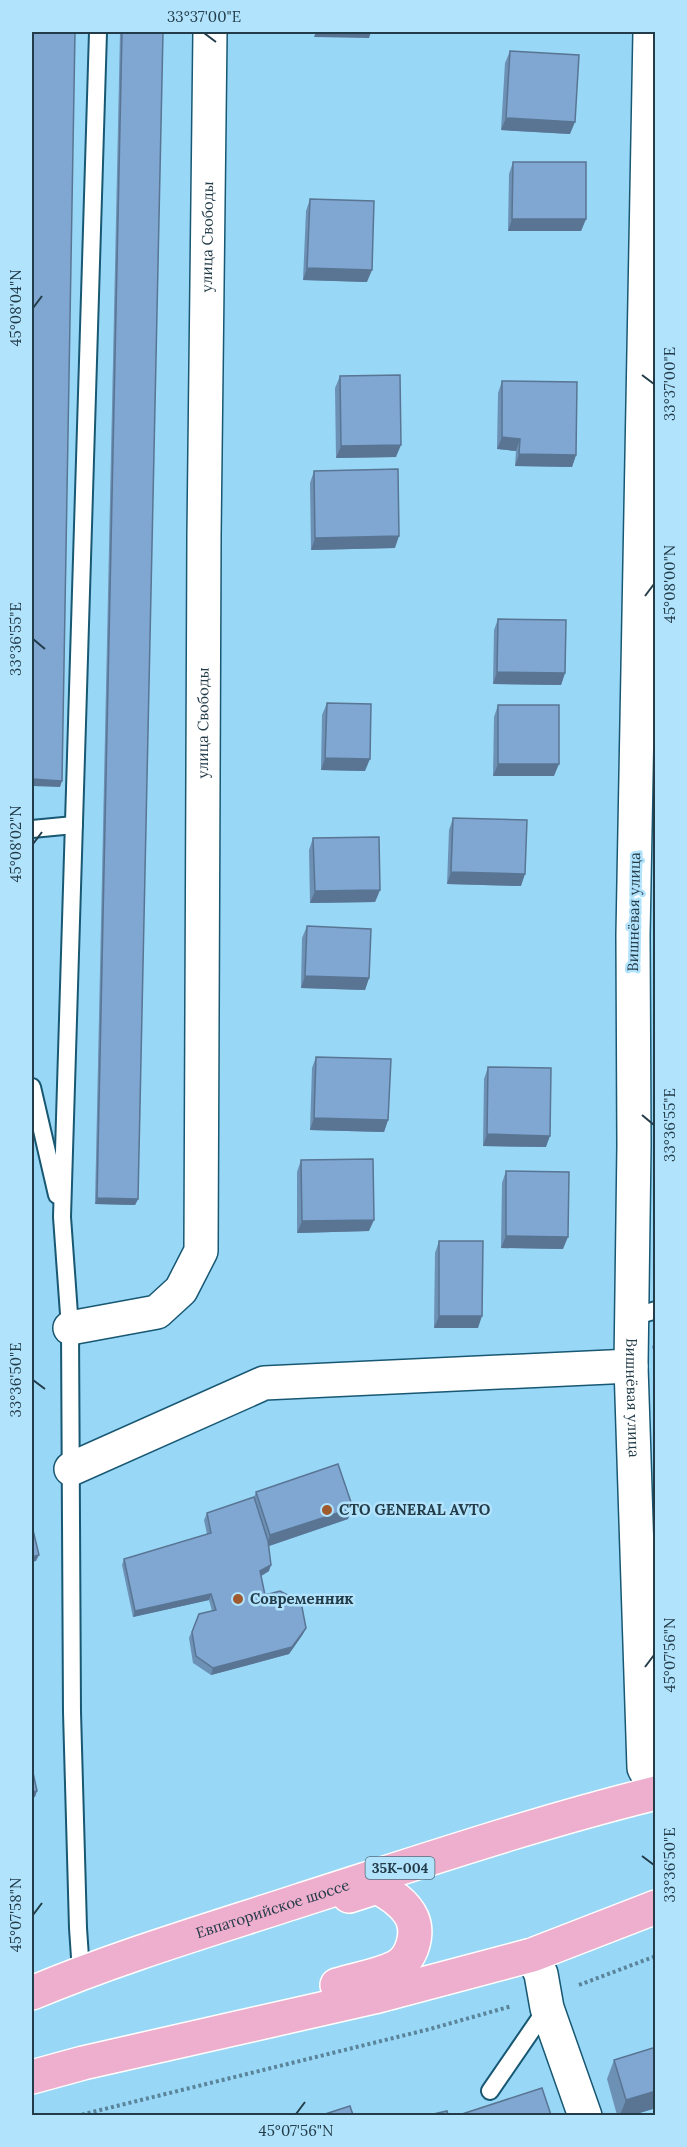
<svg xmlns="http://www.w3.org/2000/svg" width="687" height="2147" viewBox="0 0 687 2147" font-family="Lora,serif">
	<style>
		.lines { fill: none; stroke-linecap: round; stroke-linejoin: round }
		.lane-casing { stroke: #185873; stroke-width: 20 }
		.street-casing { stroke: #185873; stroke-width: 36 }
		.primary-casing { stroke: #fff; stroke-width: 36 }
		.path { stroke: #5a849a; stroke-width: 4; stroke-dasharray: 3 3; stroke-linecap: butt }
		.lane { stroke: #fff; stroke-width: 16 }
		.street { stroke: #fff; stroke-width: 33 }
		.primary { stroke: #eeaecd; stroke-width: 33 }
		.wall { fill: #6d90b5 }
		.shaded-wall { fill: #597593 }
		.building { fill: #7fa7d2; stroke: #597593; stroke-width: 1.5 }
		.ticks { fill: none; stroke: #233c49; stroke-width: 2 }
		.poi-dot { fill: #9f5a2e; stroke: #b2e3fc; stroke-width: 2 }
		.labels { text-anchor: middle; stroke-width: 5; stroke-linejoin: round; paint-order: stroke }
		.shield { fill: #b2e3fc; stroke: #4e6e7f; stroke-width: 1.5 }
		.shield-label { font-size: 14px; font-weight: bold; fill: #233c49 }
		.street-label { font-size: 15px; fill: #233c49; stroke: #b2e3fc }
		.poi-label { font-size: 15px; font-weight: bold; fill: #233c49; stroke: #b2e3fc; text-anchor: start }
		.neatline { fill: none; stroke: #233c49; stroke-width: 2 }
		.ticks-label { font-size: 15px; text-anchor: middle; fill: #233c49 }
	</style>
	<rect width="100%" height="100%" fill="#99d7f7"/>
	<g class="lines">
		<g class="lane-casing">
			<g id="lane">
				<polyline points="32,829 74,825"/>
				<polyline points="32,1087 57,1195"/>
				<polyline points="633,1317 656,1310"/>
				<polyline points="81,1972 78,1928 72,1712 70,1328 62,1217 98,32"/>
				<polyline points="490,2091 547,2008"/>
			</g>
		</g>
		<g class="street-casing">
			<g id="street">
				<path id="s1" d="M650 32 633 935 634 1145 631 1366 644 1768 656 1790"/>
				<path id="s2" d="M70 1328 157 1312 181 1290 201 1251 204 536 210 32"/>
				<polyline points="71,1469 264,1383 631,1366"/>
				<polyline points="532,1955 541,1974 547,2008 585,2116"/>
			</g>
		</g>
		<g class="primary-casing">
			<g id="primary">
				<path d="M337 1985C356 1979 378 1976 396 1967 412 1959 419 1934 412 1918 405 1903 390 1894 377 1887L349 1896"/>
				<path id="s3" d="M32 1993C118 1957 209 1930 298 1901 417 1863 535 1823 656 1793"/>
				<polyline points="32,2077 83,2063 374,1997 532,1955 656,1907"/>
			</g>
		</g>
		<g class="path">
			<polyline points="579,1985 656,1956"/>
			<polyline points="76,2116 430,2029 512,2006"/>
		</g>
		<use href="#lane" class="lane"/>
		<use href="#street" class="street"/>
		<use href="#primary" class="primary"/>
	</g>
	<g class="wall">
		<polygon points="120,32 163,32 138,1199 135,1205 95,1204"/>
		<polygon points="510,51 570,134 501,130 505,63"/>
		<polygon points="513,162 586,219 581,231 508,231 509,174"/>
		<polygon points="310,199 367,282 303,280 306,211"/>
		<polygon points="340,376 396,457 336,458 335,388"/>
		<polygon points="502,381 576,455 572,467 515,466 516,451 497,449 498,393"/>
		<polygon points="314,471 395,548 311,550 310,483"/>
		<polygon points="498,619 565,673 561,685 493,684 494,630"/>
		<polygon points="327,703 365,771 321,770 322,715"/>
		<polygon points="498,705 554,776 493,776 494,717"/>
		<polygon points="453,818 521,886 447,884 449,830"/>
		<polygon points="313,838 380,890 375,902 310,903 309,850"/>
		<polygon points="307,926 369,978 365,990 301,988 302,938"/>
		<polygon points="316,1057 388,1120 384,1132 310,1130 312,1068"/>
		<polygon points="488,1067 546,1147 483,1146 484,1079"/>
		<polygon points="301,1160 369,1231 297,1233 297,1172"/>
		<polygon points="506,1171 563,1249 501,1248 502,1183"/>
		<polygon points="439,1241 478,1328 434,1328 435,1253"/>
		<polygon points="656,1337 656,1359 652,1347"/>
		<polygon points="256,1492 348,1519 269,1546 269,1571 261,1576 265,1595 303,1634 289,1654 211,1675 193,1663 189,1638 199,1614 212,1611 209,1600 133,1617 122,1565 124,1559 207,1534 204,1520 207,1513 254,1497"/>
		<polygon points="656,2047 656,2108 633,2115 617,2115 607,2079 614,2060"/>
	</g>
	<g class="shaded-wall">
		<polygon points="316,32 371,32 369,38 314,37"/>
		<polygon points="506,118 575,122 570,134 501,130"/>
		<polygon points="512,219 586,219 581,231 508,231"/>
		<polygon points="307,268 372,270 367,282 303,280"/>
		<polygon points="502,437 520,439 516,451 497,449"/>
		<polygon points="401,445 396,457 336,458 341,446"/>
		<polygon points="519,454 576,455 572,467 515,466"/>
		<polygon points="399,536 395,548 311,550 315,538"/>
		<polygon points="497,672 565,673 561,685 493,684"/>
		<polygon points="325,758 370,759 365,771 321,770"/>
		<polygon points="498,764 559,764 554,776 493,776"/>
		<polygon points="32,779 62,781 60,787 32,786"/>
		<polygon points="451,872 525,874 521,886 447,884"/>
		<polygon points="380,890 375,902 310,903 315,891"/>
		<polygon points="305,976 369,978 365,990 301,988"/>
		<polygon points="314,1118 388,1120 384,1132 310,1130"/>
		<polygon points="487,1134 550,1136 546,1147 483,1146"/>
		<polygon points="97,1198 138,1199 135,1205 95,1204"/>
		<polygon points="374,1220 369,1231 297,1233 302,1221"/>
		<polygon points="506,1236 568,1237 563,1249 501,1248"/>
		<polygon points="439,1316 482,1316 478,1328 434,1328"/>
		<polygon points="353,1508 348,1519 266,1547 270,1535"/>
		<polygon points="39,1555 36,1561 32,1562 32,1557"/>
		<polygon points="271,1565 269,1571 258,1578 260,1571"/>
		<polygon points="211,1594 209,1600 133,1617 135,1611"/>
		<polygon points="306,1628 303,1634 289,1654 211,1675 213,1668"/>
		<polygon points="37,1791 35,1797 32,1798 32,1792"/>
		<polygon points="656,2091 656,2108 633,2115 620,2115 626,2100"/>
	</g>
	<g class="building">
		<polygon points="32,32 75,32 62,781 32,779"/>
		<polygon points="122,32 163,32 138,1199 97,1198"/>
		<polygon points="510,51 579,55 575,122 506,118"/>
		<polygon points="513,162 586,162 586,219 512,219"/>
		<polygon points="310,199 374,201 372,270 307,268"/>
		<polygon points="400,375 401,445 341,446 340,376"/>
		<polygon points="502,381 577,382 576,455 519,454 520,439 502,437"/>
		<polygon points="398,469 399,536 315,538 314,471"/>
		<polygon points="498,619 566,620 565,673 497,672"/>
		<polygon points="327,703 371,704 370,759 325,758"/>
		<rect x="498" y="705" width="61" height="59"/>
		<polygon points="453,818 527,820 525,874 451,872"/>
		<polygon points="379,837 380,890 315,891 313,838"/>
		<polygon points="307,926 371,929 369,978 305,976"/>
		<polygon points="316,1057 391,1059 388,1120 314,1118"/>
		<polygon points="488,1067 551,1068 550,1136 487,1134"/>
		<polygon points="373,1159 374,1220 302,1221 301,1160"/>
		<polygon points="506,1171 569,1172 568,1237 506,1236"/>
		<polygon points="439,1241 483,1241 482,1316 439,1316"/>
		<polygon points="338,1464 353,1508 270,1535 256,1492"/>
		<polygon points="254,1497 268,1541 271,1565 260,1571 265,1595 280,1591 301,1602 306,1628 292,1647 213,1668 196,1656 192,1632 199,1614 216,1610 211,1594 135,1611 124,1559 211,1533 207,1513"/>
		<polygon points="32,1526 39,1555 32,1557"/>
		<polygon points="32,1768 37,1791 32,1792"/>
		<polygon points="656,2047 656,2091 626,2100 614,2060"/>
		<polygon points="542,2088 551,2115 459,2115"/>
		<polygon points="350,2106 353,2115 322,2115"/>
		<polygon points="447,2111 448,2115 429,2115"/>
	</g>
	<path class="ticks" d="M204 33 216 42M33 308 42 296M642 375 654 384M645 596 654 584M33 639 45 649M33 844 42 832M642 1115 654 1125M33 1380 45 1389M645 1667 654 1655M642 1856 654 1865M33 1915 42 1903M296 2114 305 2102"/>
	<g class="poi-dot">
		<circle cx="327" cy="1510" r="6"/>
		<circle cx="238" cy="1599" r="6"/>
	</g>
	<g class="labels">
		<rect class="shield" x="365.5" y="1857" width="69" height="22" rx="4.5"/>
		<g class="shield-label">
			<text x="400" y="1873">35К-004</text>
		</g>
		<g class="street-label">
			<text dy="5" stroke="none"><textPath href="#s2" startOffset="1179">улица Свободы</textPath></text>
			<text dy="5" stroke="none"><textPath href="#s2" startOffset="693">улица Свободы</textPath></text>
			<text transform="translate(634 912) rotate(-89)" y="5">Вишнёвая улица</text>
			<text dy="5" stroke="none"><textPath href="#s1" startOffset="1366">Вишнёвая улица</textPath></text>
			<text dy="5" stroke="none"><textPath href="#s3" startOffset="255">Евпаторийское шоссе</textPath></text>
		</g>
		<g class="poi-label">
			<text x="339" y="1515">СТО GENERAL AVTO</text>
			<text x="250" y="1604">Современник</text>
		</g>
	</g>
	<rect width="687" height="2147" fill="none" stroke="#b2e3fc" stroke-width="66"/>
	<rect x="33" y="33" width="621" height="2081" class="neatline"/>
	<g class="ticks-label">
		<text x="204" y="22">33°37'00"E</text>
		<text transform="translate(16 308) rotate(-90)" y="5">45°08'04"N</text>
		<text transform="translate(670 384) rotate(-90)" y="5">33°37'00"E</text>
		<text transform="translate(670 584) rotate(-90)" y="5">45°08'00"N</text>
		<text transform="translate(16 639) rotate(-90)" y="5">33°36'55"E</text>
		<text transform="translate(16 844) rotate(-90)" y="5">45°08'02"N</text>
		<text transform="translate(670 1125) rotate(-90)" y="5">33°36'55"E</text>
		<text transform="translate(16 1380) rotate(-90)" y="5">33°36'50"E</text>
		<text transform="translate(670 1655) rotate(-90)" y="5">45°07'56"N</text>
		<text transform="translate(670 1865) rotate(-90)" y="5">33°36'50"E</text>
		<text transform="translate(16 1915) rotate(-90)" y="5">45°07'58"N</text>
		<text x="296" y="2136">45°07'56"N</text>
	</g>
</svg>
